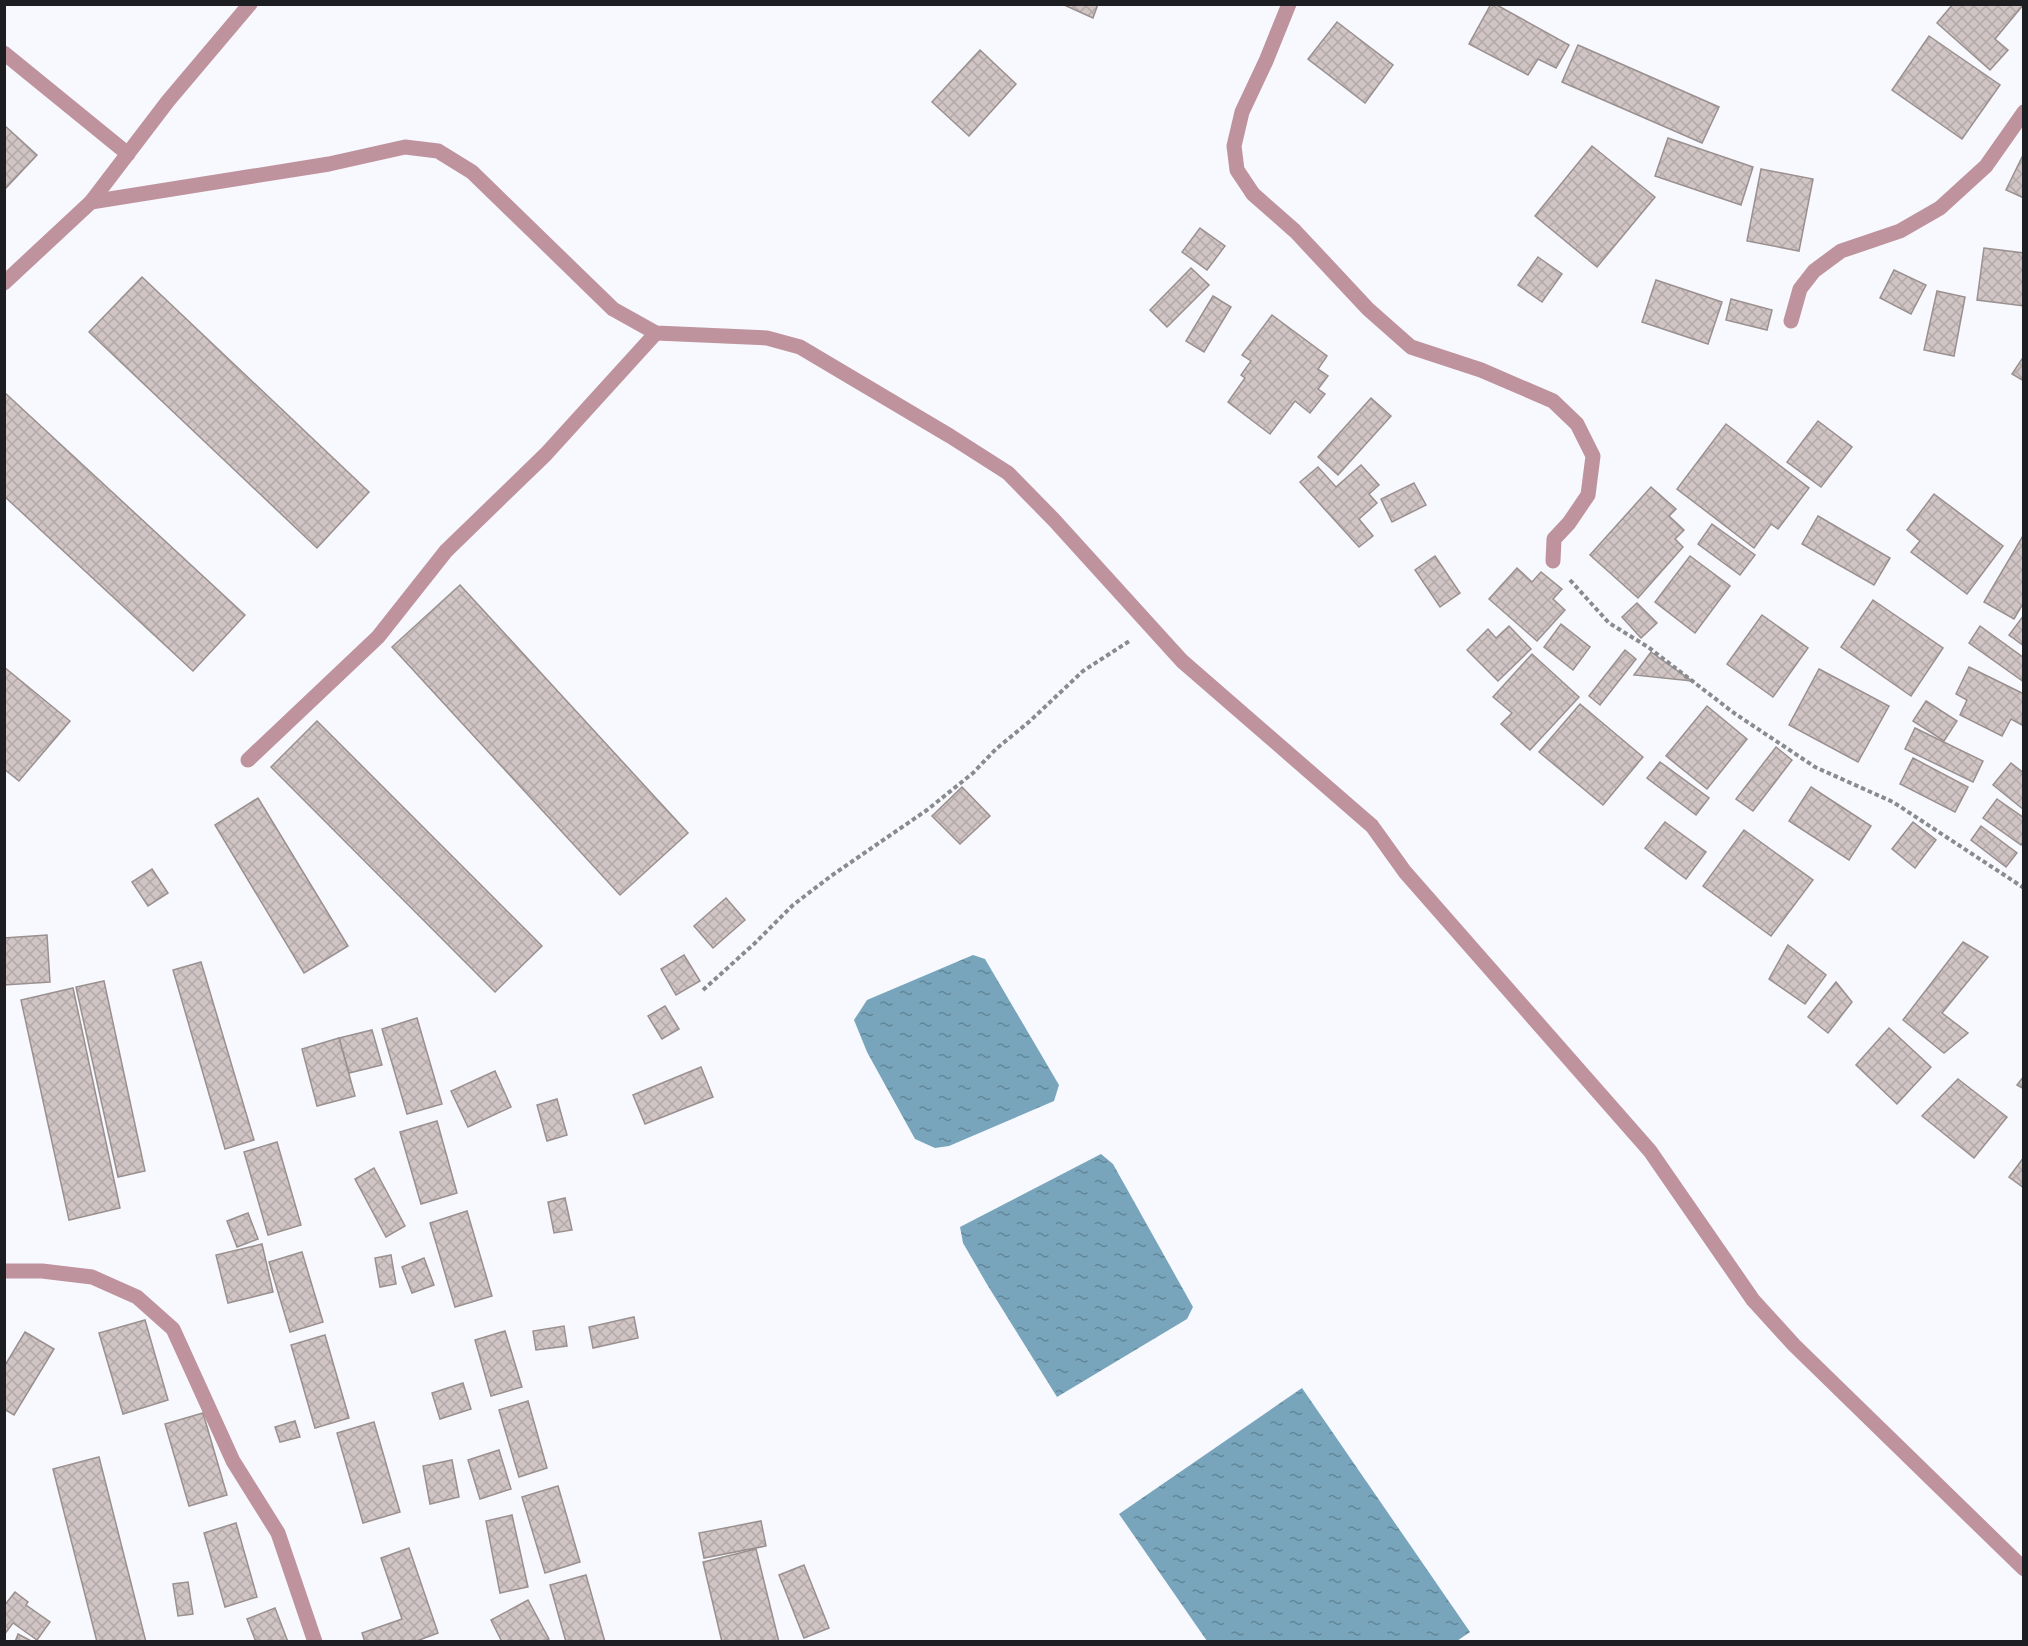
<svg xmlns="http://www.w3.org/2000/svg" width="2028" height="1646" viewBox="0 0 2028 1646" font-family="Ubuntu,sans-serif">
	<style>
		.water { fill: url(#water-ripples) }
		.building { fill: url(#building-cross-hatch); stroke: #9a908f; stroke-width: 1.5 }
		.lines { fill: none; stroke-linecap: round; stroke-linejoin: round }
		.path { stroke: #8a8b8f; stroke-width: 4; stroke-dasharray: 4.5 3; stroke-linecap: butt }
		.lane { stroke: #be939e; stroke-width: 15 }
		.street { stroke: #be939e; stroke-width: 15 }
	</style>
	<defs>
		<pattern id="water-ripples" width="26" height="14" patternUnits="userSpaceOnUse" patternTransform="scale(1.5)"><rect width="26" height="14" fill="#78a5bc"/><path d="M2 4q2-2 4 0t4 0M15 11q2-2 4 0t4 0" fill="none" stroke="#628698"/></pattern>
		<pattern id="building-cross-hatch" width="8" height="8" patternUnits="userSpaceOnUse" patternTransform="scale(1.5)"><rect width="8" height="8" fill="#d0c5c4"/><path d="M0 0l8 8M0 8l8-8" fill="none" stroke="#b2a9a8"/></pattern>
	</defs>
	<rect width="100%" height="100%" fill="#f7f9fe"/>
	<g class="water">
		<polygon points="973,955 985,959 1059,1085 1054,1101 949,1146 935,1148 915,1139 867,1052 854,1020 867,1000"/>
		<polygon points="1101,1154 1113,1164 1193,1307 1187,1319 1057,1397 988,1286 963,1243 960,1227"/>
		<polygon points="1302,1388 1470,1632 1457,1641 1207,1641 1119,1514"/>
	</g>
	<g class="building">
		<polygon points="1062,4 1098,4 1093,18"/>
		<polygon points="1491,4 1495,4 1569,45 1556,68 1538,59 1528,75 1469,44"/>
		<polygon points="1953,4 2024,4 1995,39 2008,50 1990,70 1937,23"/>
		<polygon points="1337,22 1393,65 1365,103 1308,59"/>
		<polygon points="1929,36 2000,85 1962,139 1892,90"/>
		<polygon points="1578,45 1719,107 1702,143 1562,82"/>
		<polygon points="980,50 1016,84 969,136 932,102"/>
		<polygon points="4,125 37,155 4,190"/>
		<polygon points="1668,138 1753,167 1741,205 1655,176"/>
		<polygon points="1592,146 1655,197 1597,267 1535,216"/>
		<polygon points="2024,153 2024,198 2006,190"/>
		<polygon points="1761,169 1813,179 1799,251 1747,241"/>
		<polygon points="1200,228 1225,246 1207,270 1182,252"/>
		<polygon points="1984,248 2024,253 2024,306 1977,300"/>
		<polygon points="1538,257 1562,274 1542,302 1518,285"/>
		<polygon points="1191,268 1209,285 1167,327 1150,310"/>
		<polygon points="1894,270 1926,285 1911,314 1880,298"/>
		<polygon points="142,277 369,492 317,548 89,332"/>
		<polygon points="1656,280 1722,302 1708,344 1642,322"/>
		<polygon points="1937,291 1965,297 1954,356 1924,350"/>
		<polygon points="1213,296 1231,307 1204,352 1186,341"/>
		<polygon points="1731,299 1772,310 1767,330 1726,320"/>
		<polygon points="1272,315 1327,356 1318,369 1328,376 1318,389 1325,394 1310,413 1295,401 1270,434 1228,402 1245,378 1241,375 1251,361 1242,355"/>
		<polygon points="2024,356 2024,381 2012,374"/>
		<polygon points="4,392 245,615 193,671 4,496"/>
		<polygon points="1371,398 1391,416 1338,475 1318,457"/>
		<polygon points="1818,421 1852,447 1821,487 1787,462"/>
		<polygon points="1726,424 1809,488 1778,529 1771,524 1754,548 1677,489"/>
		<polygon points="1361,465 1379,485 1369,494 1377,503 1359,519 1373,536 1359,547 1300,482 1318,467 1336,487"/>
		<polygon points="1414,483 1426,505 1392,522 1381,499"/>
		<polygon points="1651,487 1676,509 1669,516 1684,530 1675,539 1683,547 1638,598 1590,555"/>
		<polygon points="1934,494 2003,546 1967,594 1911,552 1920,541 1907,530"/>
		<polygon points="1818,516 1890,558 1874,585 1802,544"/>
		<polygon points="1712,524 1755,555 1740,575 1698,544"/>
		<polygon points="2024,534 2024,602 2014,619 1984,602"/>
		<polygon points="1435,556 1460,593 1440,607 1415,570"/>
		<polygon points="1690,556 1730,586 1695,633 1655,602"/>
		<polygon points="1517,568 1532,582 1541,572 1562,589 1553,599 1565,610 1537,641 1489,599"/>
		<polygon points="460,585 688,833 620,895 392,647"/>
		<polygon points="1873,600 1943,648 1911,696 1841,647"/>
		<polygon points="1637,603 1657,623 1641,638 1622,617"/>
		<polygon points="1762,615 1808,648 1773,697 1727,664"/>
		<polygon points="2024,615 2024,646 2009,635"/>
		<polygon points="1561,624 1590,647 1573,670 1544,647"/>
		<polygon points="1509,626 1531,649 1498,681 1467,650 1488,629 1496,638"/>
		<polygon points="1980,626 2024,658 2024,682 1969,643"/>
		<polygon points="1625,650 1636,659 1600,705 1589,696"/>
		<polygon points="1651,652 1692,681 1634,675"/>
		<polygon points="1532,654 1579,697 1530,750 1501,724 1512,713 1493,697"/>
		<polygon points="4,667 70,721 19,781 4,769"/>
		<polygon points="1969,667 2024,694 2022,725 2011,719 2002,736 1960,715 1967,700 1956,694"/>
		<polygon points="1819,669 1889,706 1858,762 1789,725"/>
		<polygon points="1926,701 1957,721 1944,741 1913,721"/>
		<polygon points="1580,704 1643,757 1603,805 1539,752"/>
		<polygon points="1707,706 1747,739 1707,789 1666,756"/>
		<polygon points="317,721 542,946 495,992 271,767"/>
		<polygon points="1915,728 1983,761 1973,782 1905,749"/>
		<polygon points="1776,747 1792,760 1753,811 1736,799"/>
		<polygon points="1913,758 1968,787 1955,812 1900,784"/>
		<polygon points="1660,762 1709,798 1696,815 1647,778"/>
		<polygon points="2011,763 2024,773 2024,810 1993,785"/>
		<polygon points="962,787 990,816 960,844 932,816"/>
		<polygon points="1811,787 1871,826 1849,860 1789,821"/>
		<polygon points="258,798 348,946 304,973 215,825"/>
		<polygon points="1997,799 2024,818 2024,841 2021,845 1983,818"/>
		<polygon points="1665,822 1706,852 1686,879 1645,848"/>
		<polygon points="1913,822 1936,840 1915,868 1892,849"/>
		<polygon points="1981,826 2017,853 2006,867 1971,840"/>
		<polygon points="1744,830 1813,880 1771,936 1703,886"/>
		<polygon points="152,869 168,893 148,906 132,882"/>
		<polygon points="726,898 745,920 713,948 694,926"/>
		<polygon points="47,935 50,982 4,985 4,938"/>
		<polygon points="1963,942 1988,957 1942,1013 1968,1033 1944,1053 1903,1020"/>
		<polygon points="1788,945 1826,975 1805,1004 1769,979"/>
		<polygon points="684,955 700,981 676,995 661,969"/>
		<polygon points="201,962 254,1140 225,1149 173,970"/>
		<polygon points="104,981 145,1171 118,1177 76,987"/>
		<polygon points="1836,982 1852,1002 1828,1033 1808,1017"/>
		<polygon points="73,988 120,1208 69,1220 21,1000"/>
		<polygon points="665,1006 679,1029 662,1039 648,1016"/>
		<polygon points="417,1018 442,1104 407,1114 382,1029"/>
		<polygon points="1889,1028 1931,1067 1897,1104 1856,1065"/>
		<polygon points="372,1030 382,1065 349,1073 339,1038"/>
		<polygon points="339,1038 355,1096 317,1106 302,1049"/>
		<polygon points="701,1067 713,1097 645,1124 633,1095"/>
		<polygon points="495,1071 511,1107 468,1127 451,1091"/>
		<polygon points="2024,1076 2024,1089 2017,1085"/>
		<polygon points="1958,1079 2007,1117 1974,1158 1922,1116"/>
		<polygon points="557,1099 567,1135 547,1141 537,1105"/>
		<polygon points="437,1121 457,1193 421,1204 400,1132"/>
		<polygon points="277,1142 301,1225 268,1235 244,1152"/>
		<polygon points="2024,1157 2024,1188 2009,1177"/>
		<polygon points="374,1168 405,1226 386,1237 355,1179"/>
		<polygon points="565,1198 572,1230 554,1233 548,1202"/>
		<polygon points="467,1211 492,1296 455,1307 430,1223"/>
		<polygon points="248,1213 258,1239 237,1247 227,1221"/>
		<polygon points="262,1244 273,1292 228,1303 216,1255"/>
		<polygon points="302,1252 323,1322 290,1332 269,1262"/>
		<polygon points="391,1255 396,1284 380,1287 375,1258"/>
		<polygon points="424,1258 434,1285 412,1293 402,1267"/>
		<polygon points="634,1317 638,1338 593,1348 589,1327"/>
		<polygon points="145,1320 168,1400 123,1414 99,1333"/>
		<polygon points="564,1326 567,1346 536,1350 533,1331"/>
		<polygon points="505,1331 522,1387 491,1396 475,1340"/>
		<polygon points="25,1332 54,1349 14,1415 4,1409 4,1367"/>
		<polygon points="325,1335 349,1418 315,1428 291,1345"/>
		<polygon points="463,1383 471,1409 440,1419 432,1393"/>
		<polygon points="528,1401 547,1468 519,1477 499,1410"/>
		<polygon points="203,1413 227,1495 189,1506 165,1424"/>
		<polygon points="295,1421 300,1437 280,1442 275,1427"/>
		<polygon points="374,1422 400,1512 363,1523 337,1433"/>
		<polygon points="499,1450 511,1489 480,1499 468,1460"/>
		<polygon points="99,1457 146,1642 97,1642 53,1469"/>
		<polygon points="452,1460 459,1497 430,1504 423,1466"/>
		<polygon points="558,1486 580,1562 545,1573 522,1497"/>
		<polygon points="512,1515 528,1587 500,1593 486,1521"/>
		<polygon points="761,1521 766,1546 704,1558 699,1533"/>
		<polygon points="236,1523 257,1597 225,1607 204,1533"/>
		<polygon points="409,1548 438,1633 414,1642 365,1642 362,1633 402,1619 381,1558"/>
		<polygon points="756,1549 779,1642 722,1642 703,1562"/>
		<polygon points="804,1565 829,1628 804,1638 779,1575"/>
		<polygon points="586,1575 605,1642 566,1642 550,1585"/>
		<polygon points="188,1582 193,1614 178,1616 173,1584"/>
		<polygon points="15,1592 28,1602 26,1605 50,1622 37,1640 13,1623 4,1635 4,1606"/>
		<polygon points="528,1600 549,1639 544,1642 502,1642 491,1620"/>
		<polygon points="275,1608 288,1642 256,1642 247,1619"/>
		<polygon points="18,1634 33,1642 15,1642"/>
	</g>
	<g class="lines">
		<g class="path">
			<polyline points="1570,580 1609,623 1648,647 1734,713 1815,767 1893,802 2024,888"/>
			<polyline points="703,990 754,944 793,905 831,876 927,810 973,773 996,749 1030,721 1083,671 1131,640"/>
		</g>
		<g class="lane">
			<polyline points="4,53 128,154"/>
			<polyline points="91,202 329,164 405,147 438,151 472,172 613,309 656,333 767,338 800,347 950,436 1008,473 1054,520 1182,661 1372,826 1405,872 1650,1151 1753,1300 1794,1345 2024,1569"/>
			<polyline points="248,760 378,637 446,551 546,454 656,333"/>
		</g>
		<g class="street">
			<polyline points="1289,4 1266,61 1242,112 1234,146 1237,170 1253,194 1295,231 1368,309 1411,347 1481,370 1553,401 1577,424 1593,456 1588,495 1569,523 1554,539 1553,561"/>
			<polyline points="4,283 91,202 168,101 250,4"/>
			<polyline points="1791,321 1800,289 1814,271 1841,251 1900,231 1940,208 1986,166 2024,112"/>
			<polyline points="4,1271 42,1271 92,1277 137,1297 173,1329 233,1461 278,1533 315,1642"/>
		</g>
	</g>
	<rect width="2028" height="1646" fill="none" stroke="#1d1e21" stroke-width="12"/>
</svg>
